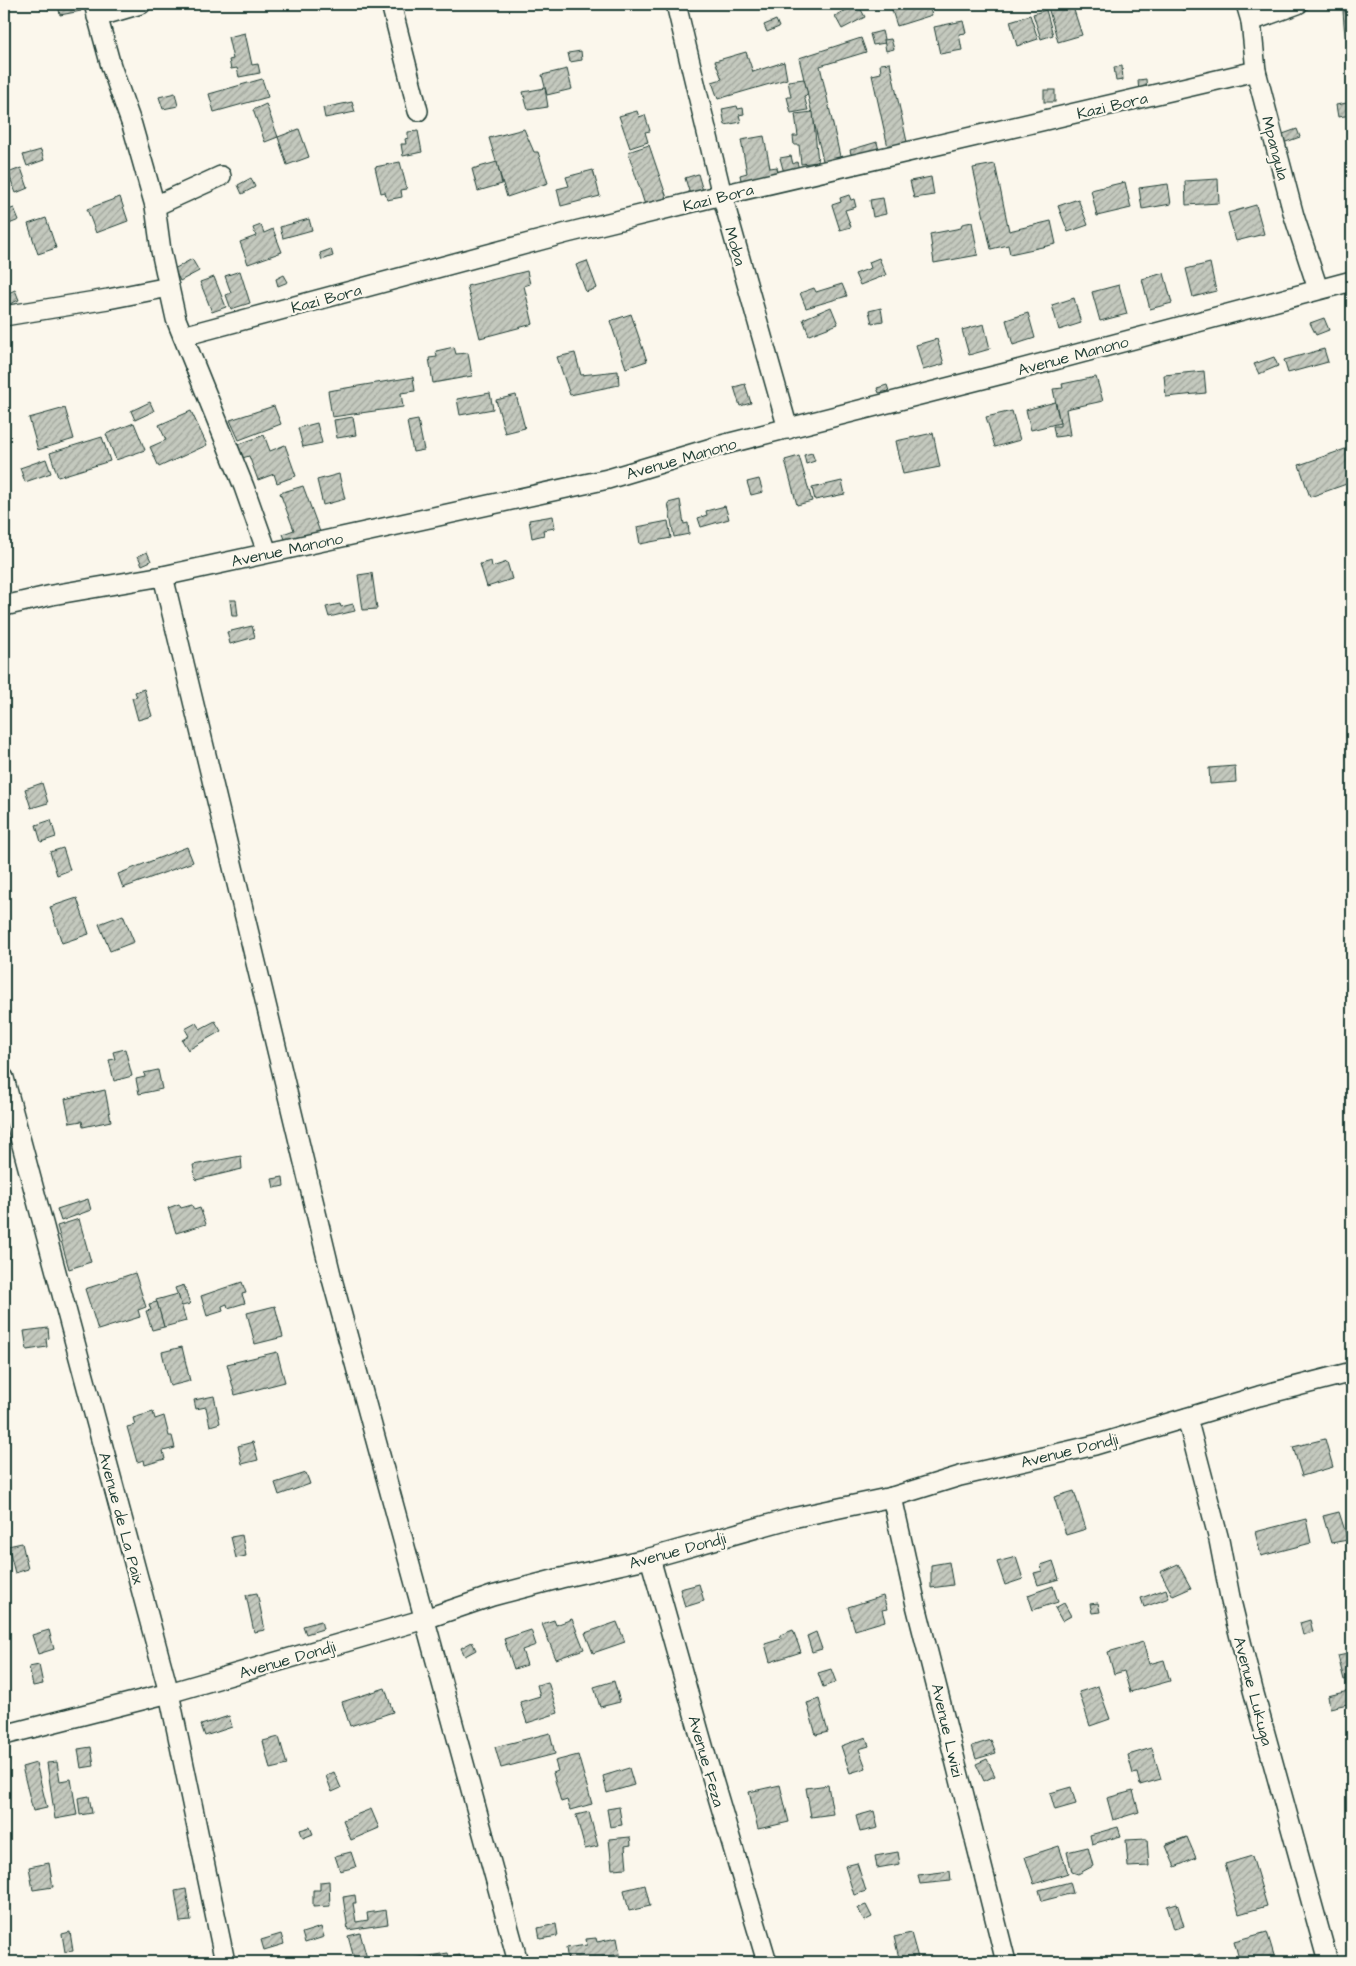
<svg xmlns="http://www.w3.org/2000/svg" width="1356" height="1966" viewBox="0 0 1356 1966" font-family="'Architects Daughter',sans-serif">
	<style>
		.building { fill: url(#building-hatch); stroke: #1f3d34 }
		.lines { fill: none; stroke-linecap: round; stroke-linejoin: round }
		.street-casing { stroke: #1f3d34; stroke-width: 22 }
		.street { stroke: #fbf7ec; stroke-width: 19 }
		.labels { text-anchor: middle; stroke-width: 4.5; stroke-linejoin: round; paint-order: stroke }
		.street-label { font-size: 16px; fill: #1f3d34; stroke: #fbf7ec }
	</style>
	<defs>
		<pattern id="building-hatch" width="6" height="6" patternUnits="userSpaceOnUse" patternTransform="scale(1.25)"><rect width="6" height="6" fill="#c4c9be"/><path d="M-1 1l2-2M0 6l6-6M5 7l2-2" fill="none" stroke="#9fa49b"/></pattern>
	</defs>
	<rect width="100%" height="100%" fill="#fbf7ec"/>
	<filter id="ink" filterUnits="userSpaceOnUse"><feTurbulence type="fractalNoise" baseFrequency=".02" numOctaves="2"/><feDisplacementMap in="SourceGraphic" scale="10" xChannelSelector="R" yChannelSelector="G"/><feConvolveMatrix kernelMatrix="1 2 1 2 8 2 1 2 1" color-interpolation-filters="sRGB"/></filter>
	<g filter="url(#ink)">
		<g class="building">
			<polygon points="58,4 80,4 81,11 60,15"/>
			<polygon points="858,4 865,17 842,29 835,16"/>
			<polygon points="890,4 928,4 932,15 897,26"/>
			<polygon points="1060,4 1072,4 1082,35 1058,42 1048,7"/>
			<polygon points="1181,4 1210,4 1210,5 1182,10"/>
			<polygon points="1046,10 1053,35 1041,39 1033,14"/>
			<polygon points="1343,11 1352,11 1352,36 1345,37"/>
			<polygon points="1030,15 1038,39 1017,46 1010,21"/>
			<polygon points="776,20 779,27 767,32 764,25"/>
			<polygon points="963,21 966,33 959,34 962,50 940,54 934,27"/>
			<polygon points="882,31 885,43 873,45 870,34"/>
			<polygon points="245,33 252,65 258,64 260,73 239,77 237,68 231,69 229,60 233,59 228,37"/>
			<polygon points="861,38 866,52 820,66 841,161 824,165 799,58"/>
			<polygon points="891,39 894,49 886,51 884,40"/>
			<polygon points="581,51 582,60 570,62 568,53"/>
			<polygon points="746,52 753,72 784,62 787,79 718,99 712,82 722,79 715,61"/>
			<polygon points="890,63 907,142 888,147 872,75 881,73 880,64"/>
			<polygon points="1122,66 1123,80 1116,81 1114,67"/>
			<polygon points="567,69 572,89 547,95 542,75"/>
			<polygon points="262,79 268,97 214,112 209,94"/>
			<polygon points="804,79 808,95 804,96 808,110 791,113 787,97 791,97 788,81"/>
			<polygon points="1146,79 1147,93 1139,94 1138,80"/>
			<polygon points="545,88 548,107 528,110 523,92"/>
			<rect x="1044" y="90" width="11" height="12"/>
			<polygon points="175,93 178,106 163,109 159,97"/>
			<polygon points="352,102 355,112 325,118 323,108"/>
			<polygon points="1352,102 1352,115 1338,117 1336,105"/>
			<polygon points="266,104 278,137 265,142 253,110"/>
			<polygon points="737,106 738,109 743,108 744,114 739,115 741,122 725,125 722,109"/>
			<polygon points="637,111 639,117 645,115 650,131 645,132 648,142 630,148 619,116"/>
			<polygon points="813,112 818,162 801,164 799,145 794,145 793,136 798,136 795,114"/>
			<polygon points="299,129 309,157 287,165 278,137"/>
			<polygon points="524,129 534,152 538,152 548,183 507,197 489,138"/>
			<polygon points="1297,129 1300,137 1283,143 1280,135"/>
			<polygon points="418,131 422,152 403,156 401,144 406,144 405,139 408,138 408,132"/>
			<polygon points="764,136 770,168 777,167 779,179 742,185 740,175 747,173 741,140"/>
			<polygon points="877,142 879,151 852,158 850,150"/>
			<polygon points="649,145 667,198 645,205 628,152"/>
			<polygon points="41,150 44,160 27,166 23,155"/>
			<polygon points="791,156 793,164 797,162 799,169 784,173 780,158"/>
			<polygon points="400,162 407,189 401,190 402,197 387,200 385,192 381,193 375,167"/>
			<polygon points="497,162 502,184 478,191 472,169"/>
			<polygon points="995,164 1009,231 1051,221 1056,244 1010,254 1008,245 991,249 973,168"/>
			<polygon points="21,168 28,188 16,193 8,173"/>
			<polygon points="593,170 600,196 561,206 557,189 569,186 566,177"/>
			<polygon points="698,174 705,198 692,201 685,178"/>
			<polygon points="931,177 934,195 914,198 910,181"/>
			<polygon points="251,178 255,187 242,194 238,185"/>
			<polygon points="1218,179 1219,203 1186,205 1185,181"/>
			<polygon points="1125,182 1131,208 1097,216 1091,190"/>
			<polygon points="1168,184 1171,204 1142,209 1139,188"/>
			<polygon points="849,195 851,200 854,199 856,207 845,210 851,227 840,230 832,205 841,202 840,198"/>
			<polygon points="120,197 128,221 96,233 87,209"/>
			<polygon points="883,198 886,214 873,217 870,200"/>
			<polygon points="1078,199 1088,225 1068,232 1058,206"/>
			<polygon points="1256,205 1264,234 1236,241 1228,213"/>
			<polygon points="14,208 19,220 4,226 4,209 5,211"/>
			<polygon points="46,218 56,248 38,254 28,224"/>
			<polygon points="309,219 312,230 283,238 280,227"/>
			<polygon points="972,222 978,255 934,263 930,234 961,228 962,224"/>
			<polygon points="261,225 264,233 273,229 282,252 248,264 240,242 256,236 253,228"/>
			<polygon points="331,249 333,256 322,260 320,253"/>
			<polygon points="879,258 886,275 860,285 855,274 871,268 869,262"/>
			<polygon points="192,259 199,271 180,281 174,269"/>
			<polygon points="587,261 597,288 586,292 576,265"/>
			<polygon points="1210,263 1216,291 1193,297 1186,269"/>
			<polygon points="240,271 250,303 231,309 226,295 231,293 225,276"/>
			<polygon points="527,271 530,284 524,286 533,324 480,338 467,286"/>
			<polygon points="1164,273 1172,303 1150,309 1142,279"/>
			<polygon points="284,275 288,282 278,286 276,279"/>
			<polygon points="214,277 226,307 212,312 200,282"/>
			<polygon points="842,284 847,296 806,308 800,293 814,288 816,292"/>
			<polygon points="1119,285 1127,314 1100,321 1092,292"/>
			<polygon points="15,290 19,300 7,305 4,295"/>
			<polygon points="1074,298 1081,323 1059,330 1052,305"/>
			<polygon points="831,307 838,324 809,335 803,319"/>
			<polygon points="881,308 883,321 872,323 869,311"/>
			<polygon points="1028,313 1035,338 1013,345 1006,320"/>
			<polygon points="631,314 647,361 626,368 610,321"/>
			<polygon points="1324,318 1329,330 1316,335 1310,323"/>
			<polygon points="984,324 990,349 969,355 962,330"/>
			<polygon points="937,339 944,364 923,370 916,345"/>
			<polygon points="454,347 456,354 468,353 472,376 433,383 429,358 437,357 436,351"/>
			<polygon points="1324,349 1328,362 1288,373 1284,360"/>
			<polygon points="575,353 581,375 618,371 619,385 570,395 557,357"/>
			<polygon points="1274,357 1278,366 1259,374 1254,364"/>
			<polygon points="1204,371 1206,393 1166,397 1164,375"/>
			<polygon points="413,377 415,391 401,393 403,407 332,417 328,391"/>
			<polygon points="1096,377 1103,401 1066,409 1070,435 1055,437 1053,426 1060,426 1060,423 1053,389 1063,388 1062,384"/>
			<polygon points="745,384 751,403 740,406 734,387"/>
			<polygon points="887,385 889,391 879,393 877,388"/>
			<polygon points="490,393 493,409 460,415 457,399"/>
			<polygon points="516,395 525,428 505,433 496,400"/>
			<polygon points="150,402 154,411 135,420 131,411"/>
			<polygon points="1055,402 1060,423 1031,430 1026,410"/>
			<polygon points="274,406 281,424 239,440 230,420"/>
			<polygon points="65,408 74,439 38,450 29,418"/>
			<polygon points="191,411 207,445 159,467 150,447 166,440 159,425"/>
			<polygon points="1012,411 1020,440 995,447 986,417"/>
			<polygon points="353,417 356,435 337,438 334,420"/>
			<polygon points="418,420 424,450 413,452 407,422"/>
			<polygon points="134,423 145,450 116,460 106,434"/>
			<polygon points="317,423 322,443 303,447 298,428"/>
			<polygon points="933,433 940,467 903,474 896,441"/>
			<polygon points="264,435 270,451 285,445 296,476 277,483 274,474 258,480 249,456 239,459 234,446"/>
			<polygon points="102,437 110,461 58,477 50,453"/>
			<polygon points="1351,447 1352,482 1310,497 1299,465"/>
			<polygon points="812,453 815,461 806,464 804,455"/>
			<polygon points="799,456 812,501 797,505 785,460"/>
			<polygon points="46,459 51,473 25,482 20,468"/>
			<polygon points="339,474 345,499 323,505 317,480"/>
			<polygon points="759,479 763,492 751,495 747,482"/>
			<polygon points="842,481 845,494 815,500 812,488"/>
			<polygon points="303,486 320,532 287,544 283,534 294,530 280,493"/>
			<polygon points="680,500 684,524 688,523 689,534 674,537 668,503"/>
			<polygon points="725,506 729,519 701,527 698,518 707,515 706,511"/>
			<polygon points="553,516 555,528 543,530 544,535 532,538 529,520"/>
			<polygon points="668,521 671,538 640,544 637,527"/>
			<polygon points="147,552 151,561 142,565 138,556"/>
			<polygon points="491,561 492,567 507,562 512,579 487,587 480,564"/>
			<polygon points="372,573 377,609 363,610 358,575"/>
			<polygon points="230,600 236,600 238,616 232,616"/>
			<polygon points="340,604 341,607 353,604 355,611 329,617 326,607"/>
			<polygon points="252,626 255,637 230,644 227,632"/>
			<polygon points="144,689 152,716 138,720 132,698 137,697 135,692"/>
			<polygon points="1235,766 1236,782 1210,784 1209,768"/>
			<polygon points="42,783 48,803 31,808 25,789"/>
			<polygon points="51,820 56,837 41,842 36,825"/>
			<polygon points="187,847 193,862 123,888 118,874"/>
			<polygon points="63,848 70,870 57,875 50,852"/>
			<polygon points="77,898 89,934 62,943 50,907"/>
			<polygon points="123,915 134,942 110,951 99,924"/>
			<polygon points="215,1021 221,1031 188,1050 182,1040 189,1036 185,1029 196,1023 200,1029"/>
			<polygon points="125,1049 132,1076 114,1081 109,1060 115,1059 113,1052"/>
			<polygon points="158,1070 162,1089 139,1094 136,1079 145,1077 144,1073"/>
			<polygon points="105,1090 111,1121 83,1127 82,1121 70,1123 65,1099"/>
			<polygon points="241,1156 242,1169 196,1180 193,1165"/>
			<polygon points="283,1177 284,1186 274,1188 272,1179"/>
			<polygon points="88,1199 91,1210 61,1221 57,1209"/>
			<polygon points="179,1204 181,1208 192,1205 194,1210 200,1208 206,1224 176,1233 168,1208"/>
			<polygon points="79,1219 91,1262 69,1269 57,1226"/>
			<polygon points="135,1273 146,1307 138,1310 140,1317 98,1330 85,1289"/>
			<polygon points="242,1282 246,1293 242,1294 245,1303 228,1308 227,1304 222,1306 223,1311 207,1316 201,1296"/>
			<polygon points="184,1285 190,1304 182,1306 175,1288"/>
			<polygon points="178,1294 186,1321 164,1327 156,1300"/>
			<polygon points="157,1302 164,1327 152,1330 146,1311 151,1310 149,1304"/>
			<polygon points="275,1306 283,1337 255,1344 247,1313"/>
			<polygon points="48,1328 49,1338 46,1339 47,1347 27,1350 24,1331"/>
			<polygon points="182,1347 190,1381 170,1386 162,1352"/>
			<polygon points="277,1352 285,1382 235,1395 227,1364"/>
			<polygon points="214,1396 220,1423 210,1426 206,1407 196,1409 194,1400"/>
			<polygon points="153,1412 155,1419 164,1416 169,1436 172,1436 175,1448 163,1451 165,1459 145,1465 144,1460 137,1462 127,1427 135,1425 133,1418"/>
			<polygon points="1325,1439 1333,1467 1302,1476 1293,1447"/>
			<polygon points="253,1442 258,1460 242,1464 238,1446"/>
			<polygon points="306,1473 310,1484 279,1495 275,1483"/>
			<polygon points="1074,1491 1086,1529 1066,1535 1054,1497"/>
			<polygon points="1339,1512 1348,1540 1331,1543 1323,1516"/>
			<polygon points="1306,1519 1311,1543 1261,1556 1255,1532"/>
			<polygon points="242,1535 246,1556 236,1558 231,1537"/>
			<polygon points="22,1543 28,1569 15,1573 8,1546"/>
			<polygon points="1016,1557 1023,1579 1005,1585 997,1562"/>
			<polygon points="1053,1561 1059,1579 1038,1585 1034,1573 1042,1571 1041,1565"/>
			<polygon points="949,1562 953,1585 931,1588 931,1565"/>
			<polygon points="1178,1564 1191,1588 1173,1596 1160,1572"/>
			<polygon points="699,1584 704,1601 685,1607 680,1589"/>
			<polygon points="1053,1586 1058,1602 1033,1610 1028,1595"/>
			<polygon points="1166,1589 1169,1598 1144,1607 1141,1598"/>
			<polygon points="257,1593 265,1630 254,1632 246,1595"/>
			<polygon points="883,1596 887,1609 882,1610 885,1621 855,1630 848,1607"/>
			<polygon points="1064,1603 1071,1616 1062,1621 1055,1608"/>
			<polygon points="1098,1603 1100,1612 1092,1613 1090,1604"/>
			<polygon points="572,1619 584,1649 556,1659 542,1624 554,1620 556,1625"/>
			<polygon points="1310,1620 1313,1632 1303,1635 1300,1623"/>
			<polygon points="321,1621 323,1629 306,1634 303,1626"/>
			<polygon points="617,1622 625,1642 593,1653 585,1633"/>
			<polygon points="49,1630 54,1649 38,1654 32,1635"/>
			<polygon points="531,1630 536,1645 522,1650 527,1665 514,1669 504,1639"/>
			<polygon points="793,1630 801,1652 770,1662 765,1644 781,1639 780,1635"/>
			<polygon points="816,1632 822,1649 812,1652 807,1636"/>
			<polygon points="472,1642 476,1650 465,1656 461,1648"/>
			<polygon points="1143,1642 1149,1664 1164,1660 1170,1681 1130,1692 1124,1671 1114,1674 1108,1652"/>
			<polygon points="1352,1653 1352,1678 1344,1680 1338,1656"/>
			<polygon points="39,1665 43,1684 33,1686 29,1667"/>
			<polygon points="831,1669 836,1682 823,1687 818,1673"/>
			<polygon points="614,1681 620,1702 600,1707 594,1687"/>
			<polygon points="548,1682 558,1713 527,1723 520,1702 540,1696 537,1685"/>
			<polygon points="1098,1686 1110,1719 1090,1726 1079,1692"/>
			<polygon points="385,1688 393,1712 350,1726 342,1702"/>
			<polygon points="1352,1690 1352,1703 1330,1708 1328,1696"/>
			<polygon points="819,1699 828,1732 816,1735 807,1703"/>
			<polygon points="229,1716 232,1727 205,1736 201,1725"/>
			<polygon points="550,1733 555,1754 501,1768 495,1747"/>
			<polygon points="279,1737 287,1765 270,1769 263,1741"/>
			<polygon points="866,1737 869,1746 859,1749 866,1768 850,1773 841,1746"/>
			<polygon points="991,1740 996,1753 976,1759 972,1746"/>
			<polygon points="91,1747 94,1766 81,1768 78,1749"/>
			<polygon points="1152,1748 1161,1779 1140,1785 1137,1773 1133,1774 1128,1755"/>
			<polygon points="578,1755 592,1804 570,1810 567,1800 561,1802 553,1773 558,1771 555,1761"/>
			<polygon points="987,1759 995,1776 984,1781 976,1764"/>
			<polygon points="57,1762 60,1781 71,1779 77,1815 55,1819 47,1763"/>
			<polygon points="36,1763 47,1808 33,1811 22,1767"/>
			<polygon points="629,1768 634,1785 607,1793 603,1776"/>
			<polygon points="334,1772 341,1788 332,1792 326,1776"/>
			<polygon points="780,1785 789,1822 758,1829 749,1792"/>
			<polygon points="828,1785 833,1814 811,1817 806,1788"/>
			<polygon points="1071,1787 1076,1804 1055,1810 1050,1793"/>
			<polygon points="1133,1791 1139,1812 1113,1820 1107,1798"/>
			<polygon points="89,1796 92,1813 80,1815 78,1798"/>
			<polygon points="619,1807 622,1825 610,1827 607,1809"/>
			<polygon points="371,1809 379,1828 351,1840 343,1820"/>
			<polygon points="874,1811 878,1828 860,1832 856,1816"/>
			<polygon points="589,1812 598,1846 585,1849 576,1815"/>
			<polygon points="310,1827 313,1834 303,1838 300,1830"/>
			<polygon points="1118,1827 1121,1836 1092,1844 1090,1835"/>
			<polygon points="630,1837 631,1845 625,1846 627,1868 612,1869 609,1839"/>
			<polygon points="1186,1837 1194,1857 1175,1864 1167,1844"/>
			<polygon points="1187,1837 1196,1858 1175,1867 1166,1846"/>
			<polygon points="1147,1839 1149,1866 1128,1867 1126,1840"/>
			<polygon points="1059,1846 1068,1873 1034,1884 1025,1857"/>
			<polygon points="1088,1847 1093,1866 1078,1874 1072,1872 1067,1852"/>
			<polygon points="351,1852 356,1867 340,1871 335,1856"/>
			<polygon points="898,1852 900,1864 877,1868 875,1856"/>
			<polygon points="1252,1856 1267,1906 1239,1914 1225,1864"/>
			<polygon points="49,1863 53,1887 33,1890 29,1867"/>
			<polygon points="857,1863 866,1891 854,1895 845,1866"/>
			<polygon points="950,1871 951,1881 920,1884 918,1875"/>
			<polygon points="329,1881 330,1906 313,1907 313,1890 320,1890 320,1882"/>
			<polygon points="1070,1882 1073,1893 1042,1901 1039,1890"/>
			<polygon points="645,1885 650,1906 629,1911 624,1890"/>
			<polygon points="186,1889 191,1921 180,1922 175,1891"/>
			<polygon points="355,1895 356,1903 353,1903 356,1922 368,1920 367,1913 386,1910 388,1924 348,1930 343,1897"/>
			<polygon points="1177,1903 1184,1926 1174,1929 1167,1906"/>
			<polygon points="866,1905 872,1917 864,1921 858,1908"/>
			<polygon points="556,1924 558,1936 540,1939 538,1928"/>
			<polygon points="321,1927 324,1937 305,1943 302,1933"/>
			<polygon points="70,1932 73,1951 65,1952 62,1934"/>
			<polygon points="1267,1932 1276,1962 1240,1962 1234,1941"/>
			<polygon points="360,1933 368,1962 355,1962 348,1936"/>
			<polygon points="911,1933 918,1958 900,1962 894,1937"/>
			<polygon points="281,1934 284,1944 264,1950 261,1940"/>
			<polygon points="596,1938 597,1942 617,1938 620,1954 602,1957 603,1960 592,1962 568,1962 566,1948 587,1945 586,1939"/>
			<polygon points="448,1953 449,1957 460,1955 461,1962 403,1962 403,1960"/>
			<polygon points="1200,1954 1203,1962 1179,1962"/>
		</g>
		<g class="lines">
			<g class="street-casing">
				<g id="street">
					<polyline points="94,4 111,66 132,125 155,206 161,251 176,319 244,487 267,552"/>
					<polyline points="391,4 418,111"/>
					<polyline points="676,4 722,195 788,429"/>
					<polyline points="1246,4 1251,21 1256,71 1294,216 1318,289"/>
					<polyline points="97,17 141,4"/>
					<polyline points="1251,21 1298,4"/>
					<polyline points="155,206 221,176"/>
					<polyline points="4,316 108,299 169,287"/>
					<polyline points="183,336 567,233 722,195 1256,71"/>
					<polyline points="163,576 332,1279 518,1962"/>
					<polyline points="4,606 52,595 163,576 608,479 718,446 1006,373 1352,281"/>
					<polyline points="4,1078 169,1693 225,1962"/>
					<polyline points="1187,1418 1219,1540 1230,1597 1253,1690 1328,1962"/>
					<polyline points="892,1497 916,1605 1006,1962"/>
					<polyline points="650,1558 707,1760 767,1962"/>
					<polyline points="4,1735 169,1693 425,1619 492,1596 561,1578 650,1558 792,1518 892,1497 960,1476 1095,1445 1259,1396 1352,1372"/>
				</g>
			</g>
			<use href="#street" class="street"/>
		</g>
	</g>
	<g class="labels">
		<g class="street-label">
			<text transform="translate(1112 105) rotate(-13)" y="6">Kazi Bora</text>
			<text transform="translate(1276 148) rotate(75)" y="6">Mpangula</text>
			<text transform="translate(718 197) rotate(-14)" y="6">Kazi Bora</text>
			<text transform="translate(736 246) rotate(74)" y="6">Moba</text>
			<text transform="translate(326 298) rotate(-15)" y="6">Kazi Bora</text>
			<text transform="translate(1073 355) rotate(-15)" y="6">Avenue Manono</text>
			<text transform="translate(681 458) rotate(-16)" y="6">Avenue Manono</text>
			<text transform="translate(287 549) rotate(-12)" y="6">Avenue Manono</text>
			<text transform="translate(1069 1450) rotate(-14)" y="6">Avenue Dondji</text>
			<text transform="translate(122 1518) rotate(75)" y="6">Avenue de La Paix</text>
			<text transform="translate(677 1550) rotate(-15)" y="6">Avenue Dondji</text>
			<text transform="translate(287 1659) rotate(-16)" y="6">Avenue Dondji</text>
			<text transform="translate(1254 1691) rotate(75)" y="6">Avenue Lukuga</text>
			<text transform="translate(948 1730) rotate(77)" y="6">Avenue Lwizi</text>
			<text transform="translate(707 1761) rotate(74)" y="6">Avenue Feza</text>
		</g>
	</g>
	<rect width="1356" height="1966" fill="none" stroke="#fbf7ec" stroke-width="20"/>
	<rect x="10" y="10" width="1336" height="1946" fill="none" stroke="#1f3d34" stroke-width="2" filter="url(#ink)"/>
</svg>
